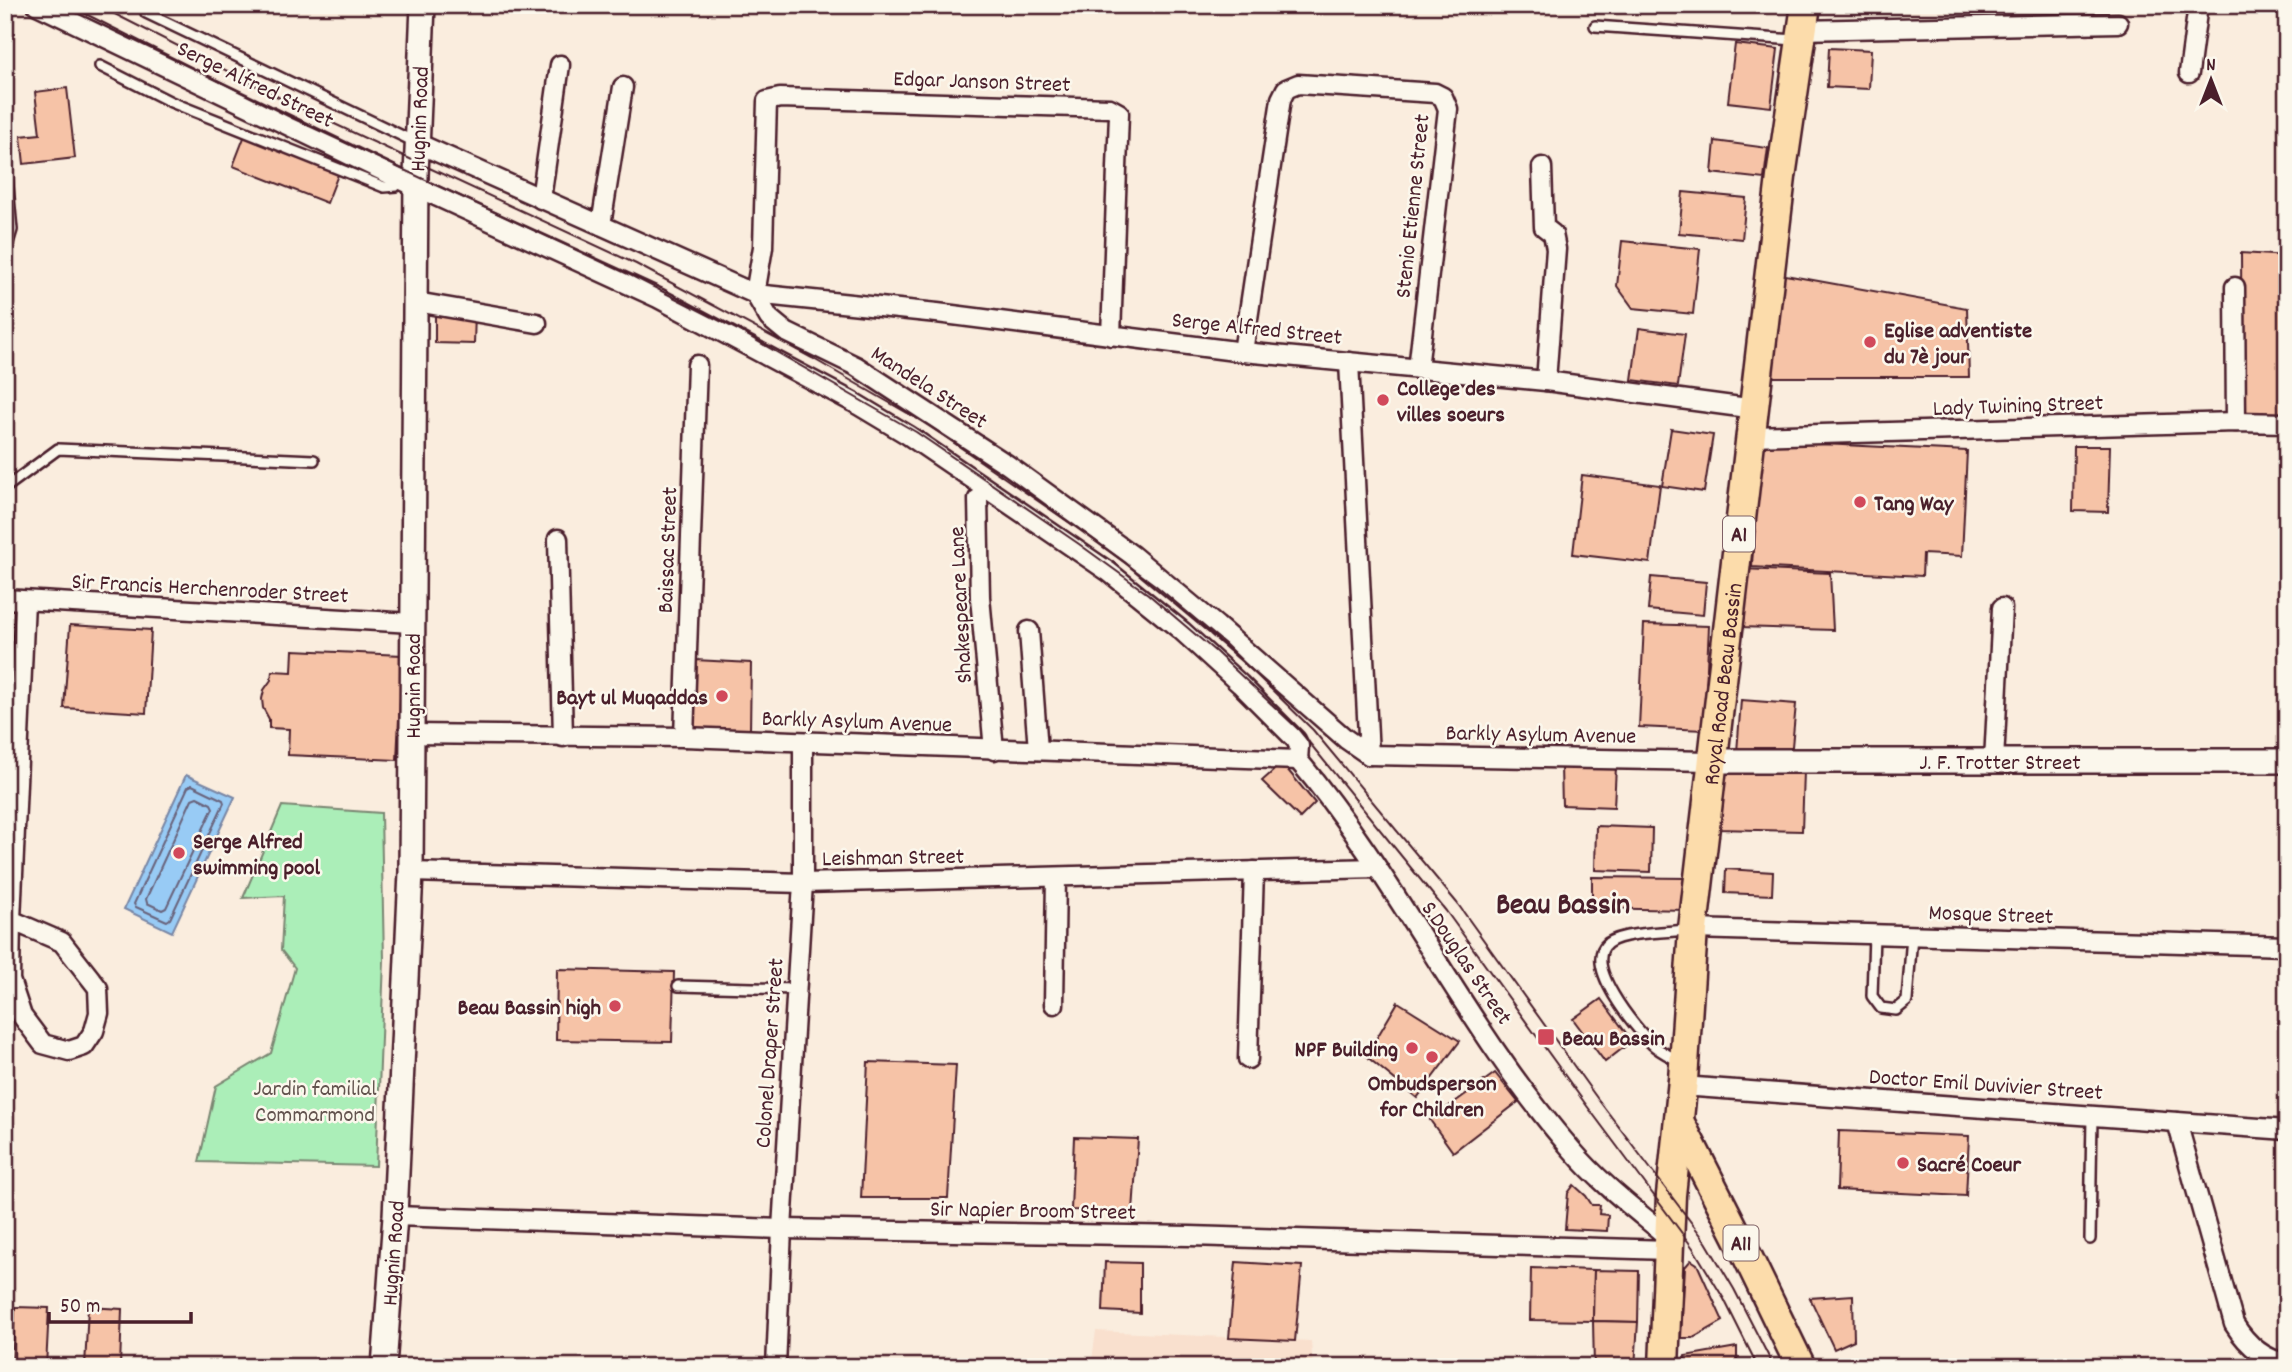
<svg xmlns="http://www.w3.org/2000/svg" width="2292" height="1372" viewBox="0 0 2292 1372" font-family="Dekko,sans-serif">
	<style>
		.built { fill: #f9e0ce }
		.green { fill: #abeeb8; stroke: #7a8672; stroke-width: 2 }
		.water { fill: #98cbf5; stroke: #7986a4; stroke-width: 2 }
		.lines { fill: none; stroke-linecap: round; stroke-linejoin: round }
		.shore { stroke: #69647c; stroke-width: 2 }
		.building { fill: #f6c3a7; stroke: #4a1f2b; stroke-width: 2 }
		.service-casing { stroke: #4a1f2b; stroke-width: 14 }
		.minor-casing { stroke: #4a1f2b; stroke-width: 23 }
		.tertiary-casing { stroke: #4a1f2b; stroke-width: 28 }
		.primary-casing { stroke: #4a1f2b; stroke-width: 33 }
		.service { stroke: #fbf7ec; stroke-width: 9 }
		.minor { stroke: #fbf7ec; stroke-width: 18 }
		.tertiary { stroke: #fbf7ec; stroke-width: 23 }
		.primary { stroke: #fcdcab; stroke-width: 28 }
		.tram { stroke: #4a1f2b; stroke-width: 2 }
		.poi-dot { fill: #d1495b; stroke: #fbf7ec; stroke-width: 2.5 }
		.labels { text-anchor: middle; stroke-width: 5; stroke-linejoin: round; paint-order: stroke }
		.shield { fill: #fbf7ec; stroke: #7f6065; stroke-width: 2 }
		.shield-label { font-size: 21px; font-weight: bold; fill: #4a1f2b }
		.street-label { font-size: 23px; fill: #4a1f2b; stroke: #fbf7ec }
		.poi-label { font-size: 23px; font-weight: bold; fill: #4a1f2b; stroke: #fbf7ec; text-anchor: start }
		.park-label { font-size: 23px; fill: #62534e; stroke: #fbf7ec }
		.district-label { font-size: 30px; font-weight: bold; fill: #4a1f2b; stroke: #fbf7ec }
	</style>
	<rect width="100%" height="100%" fill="#faedde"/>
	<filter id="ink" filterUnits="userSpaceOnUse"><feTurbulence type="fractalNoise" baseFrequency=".0143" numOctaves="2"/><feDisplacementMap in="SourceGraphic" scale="14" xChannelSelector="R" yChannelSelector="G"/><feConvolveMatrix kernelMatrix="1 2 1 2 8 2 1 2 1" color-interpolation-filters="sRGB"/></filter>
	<g filter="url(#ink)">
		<polygon class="built" points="1096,1331 1311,1341 1313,1367 1091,1367"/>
		<polygon class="green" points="282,806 381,813 384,960 376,1166 199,1162 216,1086 271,1053 295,968 281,950 284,896 243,898"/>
		<polygon class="water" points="186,775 235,797 172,932 124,909"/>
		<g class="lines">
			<g class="shore">
				<polygon points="192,785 223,800 224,803 170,919 167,921 136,907 134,904 188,787"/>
				<polygon points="197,797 211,804 213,808 166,908 162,910 147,903 146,899 192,799"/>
			</g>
		</g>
		<g class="building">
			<polygon points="1735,44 1778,49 1771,107 1728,102"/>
			<polygon points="1829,48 1871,50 1869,89 1827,87"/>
			<polygon points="67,88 75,158 24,164 21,136 40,134 35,92"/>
			<polygon points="245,135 339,172 327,203 233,166"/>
			<polygon points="1715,141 1768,148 1764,179 1712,173"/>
			<polygon points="1683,192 1746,198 1742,239 1679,233"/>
			<polygon points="1622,241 1700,249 1693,314 1633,308 1617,286"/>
			<polygon points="2241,253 2287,256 2287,415 2242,413"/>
			<polygon points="1780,274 1967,308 1969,377 1769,377"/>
			<polygon points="435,312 475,313 474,344 435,343"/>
			<polygon points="1639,328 1685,334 1678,386 1632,380"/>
			<polygon points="1671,429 1713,435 1704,492 1662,486"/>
			<polygon points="1758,441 1967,451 1962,556 1923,554 1922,576 1752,567"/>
			<polygon points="2074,446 2110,446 2108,512 2073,511"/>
			<polygon points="1582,475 1660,485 1650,563 1573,554"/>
			<polygon points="1742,569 1830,573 1833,630 1740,627"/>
			<polygon points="1651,577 1706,582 1703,615 1648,610"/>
			<polygon points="1644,624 1709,626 1704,730 1639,727"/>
			<polygon points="70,625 151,630 146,713 64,708"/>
			<polygon points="293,650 402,655 397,760 288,755 289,729 269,728 269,719 263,708 262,699 264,690 271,680 272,671 292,672"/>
			<polygon points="695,660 751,663 750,731 691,730"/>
			<polygon points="1741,700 1796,704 1791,757 1737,752"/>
			<polygon points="1282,763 1315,803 1300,818 1262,781"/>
			<polygon points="1616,766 1614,807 1562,805 1561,767"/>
			<polygon points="1728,769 1804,771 1802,831 1718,829 1719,780"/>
			<polygon points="1596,826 1652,828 1651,872 1595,870"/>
			<polygon points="1726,869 1773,872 1772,895 1725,893"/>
			<polygon points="1592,877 1687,878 1687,910 1592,908"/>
			<polygon points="557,969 674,972 672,1042 556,1040"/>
			<polygon points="1601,999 1632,1041 1605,1062 1573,1019"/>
			<polygon points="1398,1002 1460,1041 1417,1098 1366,1056"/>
			<polygon points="868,1062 956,1065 948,1198 861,1198"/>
			<polygon points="1495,1073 1518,1102 1453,1152 1430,1120"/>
			<polygon points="1839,1131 1969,1136 1966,1196 1837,1190"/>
			<polygon points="1074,1137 1138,1139 1133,1211 1071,1210"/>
			<polygon points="1574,1185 1586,1196 1592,1205 1600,1205 1599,1214 1608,1215 1607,1231 1565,1229 1568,1193"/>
			<polygon points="1691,1260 1697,1264 1723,1321 1693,1338 1681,1338 1685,1267"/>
			<polygon points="1105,1262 1140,1263 1140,1313 1103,1311"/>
			<polygon points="1236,1262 1302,1266 1295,1341 1229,1338"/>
			<polygon points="1531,1268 1594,1270 1593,1321 1530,1320"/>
			<polygon points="1594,1270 1639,1271 1638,1322 1593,1321"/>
			<polygon points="1853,1295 1854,1340 1834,1349 1810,1298"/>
			<polygon points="15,1307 49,1308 46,1367 12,1367"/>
			<polygon points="88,1307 122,1309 120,1367 85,1367"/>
			<polygon points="1593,1321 1638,1322 1635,1367 1594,1367"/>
			<polygon points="1737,1347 1737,1367 1684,1367 1685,1356"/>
			<polygon points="2006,1360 2159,1361 2159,1367 2006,1367"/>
			<polygon points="1335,1363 1368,1365 1368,1367 1335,1367"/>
		</g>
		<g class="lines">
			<g class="service-casing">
				<g id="service">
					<polyline points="146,13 415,142"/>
					<polyline points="1595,26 1796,40"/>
					<polyline points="100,66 171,102 384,187 396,186 401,180"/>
					<polyline points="5,253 12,230 7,176"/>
					<polyline points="5,488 58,449 314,460"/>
					<polyline points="1874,934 1872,996 1881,1008 1896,1010 1907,1001 1912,935"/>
					<polyline points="678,986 796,989"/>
					<path d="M1679 1061C1670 1056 1659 1051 1652 1044 1635 1028 1582 964 1608 943 1623 932 1668 932 1688 930"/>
					<polyline points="2090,1239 2092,1116"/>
				</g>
			</g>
			<g class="minor-casing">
				<g id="minor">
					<polyline points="37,5 416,187 658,298 853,402 908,435 1109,572 1182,631 1240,684 1296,740 1299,746 1298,760"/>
					<polyline points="1801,30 2118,23"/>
					<polyline points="2189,73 2198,5"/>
					<polyline points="417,143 755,294 769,318 786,332 856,366 1008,465 1132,555 1217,626 1346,739 1369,755 1712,761"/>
					<polyline points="1542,167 1544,227 1553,234 1556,249 1546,381"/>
					<polyline points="541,199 560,65"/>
					<polyline points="601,225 623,87"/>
					<polyline points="2235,287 2236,422"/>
					<polyline points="416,302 537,323"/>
					<polyline points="1111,336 1119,113 1110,108 780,98 767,101 763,247 755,294 937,313 1243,352 1546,381 1755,409"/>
					<polyline points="1243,352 1281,99 1286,89 1298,84 1435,93 1443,97 1448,109 1418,369"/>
					<polyline points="1349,362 1369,755"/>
					<polyline points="1750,436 2236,422 2287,423"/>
					<polyline points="978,499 980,597 994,750"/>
					<polyline points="558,539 563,737"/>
					<polyline points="5,599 412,623"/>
					<polyline points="1029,631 1038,750"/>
					<polyline points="413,734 684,737 1298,760"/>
					<polyline points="684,737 697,365"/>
					<path d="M1298 760C1400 881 1467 1031 1572 1150 1601 1184 1636 1210 1670 1239"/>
					<polyline points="1994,761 2002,608"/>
					<polyline points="411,872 803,883 1377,868"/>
					<polyline points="11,920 62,942 98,988 99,1013 94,1031 84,1046 69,1051 43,1044 22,1016 10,980 11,920 25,601"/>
					<polyline points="1693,929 2287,946"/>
					<polyline points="1054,1004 1056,877"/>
					<polyline points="1248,1059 1254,871"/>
					<polyline points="1682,1086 2287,1130"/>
					<path d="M2177 1122 2234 1324C2246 1343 2263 1360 2287 1363"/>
					<polyline points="395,1216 782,1229 1190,1236 1669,1250"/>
					<polyline points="776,1367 782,1229 803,883 803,742"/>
				</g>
			</g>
			<g class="tertiary-casing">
				<g id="tertiary">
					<polyline points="1712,761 2287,761"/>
					<polyline points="384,1367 395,1216 411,872 416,175 423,5"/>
				</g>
			</g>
			<g class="primary-casing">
				<g id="primary">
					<polyline points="1679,1121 1739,1239 1801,1367"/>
					<path id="s1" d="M1664 1367 1671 1195 1683 1080 1693 929 1781 177 1806 5"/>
				</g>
			</g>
			<use href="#service" class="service"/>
			<use href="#minor" class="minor"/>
			<use href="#tertiary" class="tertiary"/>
			<use href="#primary" class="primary"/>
			<g class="tram">
				<polyline points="68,5 292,118 630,275 738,330 916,432 1079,544 1148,594 1216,652 1299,730 1446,911 1587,1106 1693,1248 1724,1299 1758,1367"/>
				<polyline points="97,5 298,107 636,264 812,358 928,425 1086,534 1155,585 1225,644 1313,730 1457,903 1597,1098 1706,1242 1734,1289 1774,1367"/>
			</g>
		</g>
	</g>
	<g class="poi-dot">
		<circle cx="1870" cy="342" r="7"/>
		<circle cx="1383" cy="400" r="7"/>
		<circle cx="1860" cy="502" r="7"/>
		<circle cx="722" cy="696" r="7"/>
		<circle cx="179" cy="853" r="7"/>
		<circle cx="615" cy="1006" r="7"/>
		<rect x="1537" y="1028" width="18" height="18" rx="3.5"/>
		<circle cx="1412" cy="1048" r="7"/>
		<circle cx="1432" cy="1057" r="7"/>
		<circle cx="1903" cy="1163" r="7"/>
	</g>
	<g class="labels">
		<g class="shield">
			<rect x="1723" y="516.5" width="32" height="35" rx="5"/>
			<rect x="1723.5" y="1225.5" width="35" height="35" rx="5"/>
		</g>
		<g class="shield-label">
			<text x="1739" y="541">A1</text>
			<text x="1741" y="1250">A11</text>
		</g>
		<g class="street-label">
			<text transform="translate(982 80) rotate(2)" y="8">Edgar Janson Street</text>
			<text transform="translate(256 83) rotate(26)" y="8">Serge Alfred Street</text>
			<text transform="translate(418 119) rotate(-88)" y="8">Hugnin Road</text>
			<text transform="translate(1411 206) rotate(-84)" y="8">Stenio Etienne Street</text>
			<text transform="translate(1257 327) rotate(6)" y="8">Serge Alfred Street</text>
			<text transform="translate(930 386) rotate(33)" y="8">Mandela Street</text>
			<text transform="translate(2018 404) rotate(-2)" y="8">Lady Twining Street</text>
			<text transform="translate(666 550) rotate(-88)" y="8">Baissac Street</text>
			<text transform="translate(210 587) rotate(3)" y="8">Sir Francis Herchenroder Street</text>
			<text transform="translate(959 605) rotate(-93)" y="8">Shakespeare Lane</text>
			<text dy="8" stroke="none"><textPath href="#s1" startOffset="686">Royal Road Beau Bassin</textPath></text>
			<text transform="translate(412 686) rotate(-90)" y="8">Hugnin Road</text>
			<text transform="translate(857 720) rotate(2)" y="8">Barkly Asylum Avenue</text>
			<text transform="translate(1541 733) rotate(1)" y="8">Barkly Asylum Avenue</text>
			<text x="2000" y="769">J. F. Trotter Street</text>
			<text transform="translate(893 856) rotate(-1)" y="8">Leishman Street</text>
			<text transform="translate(1991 913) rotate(2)" y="8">Mosque Street</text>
			<text transform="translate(1468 962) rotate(56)" y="8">S.Douglas Street</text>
			<text transform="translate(768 1053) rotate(-86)" y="8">Colonel Draper Street</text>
			<text transform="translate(1986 1083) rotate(4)" y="8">Doctor Emil Duvivier Street</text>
			<text transform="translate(1033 1209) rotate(1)" y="8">Sir Napier Broom Street</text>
			<text transform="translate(392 1253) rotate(-86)" y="8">Hugnin Road</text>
		</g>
		<g class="poi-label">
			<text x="1884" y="337">Eglise adventiste<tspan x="1884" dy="26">du 7è jour</tspan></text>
			<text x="1397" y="395">College des<tspan x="1397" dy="26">villes soeurs</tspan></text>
			<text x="1874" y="510">Tang Way</text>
			<text x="708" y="704" text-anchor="end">Bayt ul Muqaddas</text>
			<text x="193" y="848">Serge Alfred<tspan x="193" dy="26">swimming pool</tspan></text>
			<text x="601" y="1014" text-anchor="end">Beau Bassin high</text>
			<text x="1562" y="1045">Beau Bassin</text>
			<text x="1398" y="1056" text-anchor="end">NPF Building</text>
			<text x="1432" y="1090" text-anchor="middle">Ombudsperson<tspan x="1432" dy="26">for Children</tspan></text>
			<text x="1917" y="1171">Sacré Coeur</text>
		</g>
		<g class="park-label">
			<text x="315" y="1095">Jardin familial<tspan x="315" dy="26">Commarmond</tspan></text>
		</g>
		<g class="district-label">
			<text x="1563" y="913">Beau Bassin</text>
		</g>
	</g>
	<rect width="2292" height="1372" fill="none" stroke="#fbf7ec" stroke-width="28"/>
	<rect x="14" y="14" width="2264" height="1344" fill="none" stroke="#4a1f2b" stroke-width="2.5" filter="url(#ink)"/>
	<g transform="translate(2211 80)" stroke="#fbf7ec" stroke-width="5" paint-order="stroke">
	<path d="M0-5L12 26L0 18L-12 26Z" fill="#4a1f2b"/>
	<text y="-10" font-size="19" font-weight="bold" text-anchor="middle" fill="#4a1f2b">N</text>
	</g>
	<path d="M49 1312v10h142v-10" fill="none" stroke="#4a1f2b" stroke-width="3.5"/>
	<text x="60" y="1312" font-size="21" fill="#4a1f2b" stroke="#fbf7ec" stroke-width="5" paint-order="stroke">50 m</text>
</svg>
